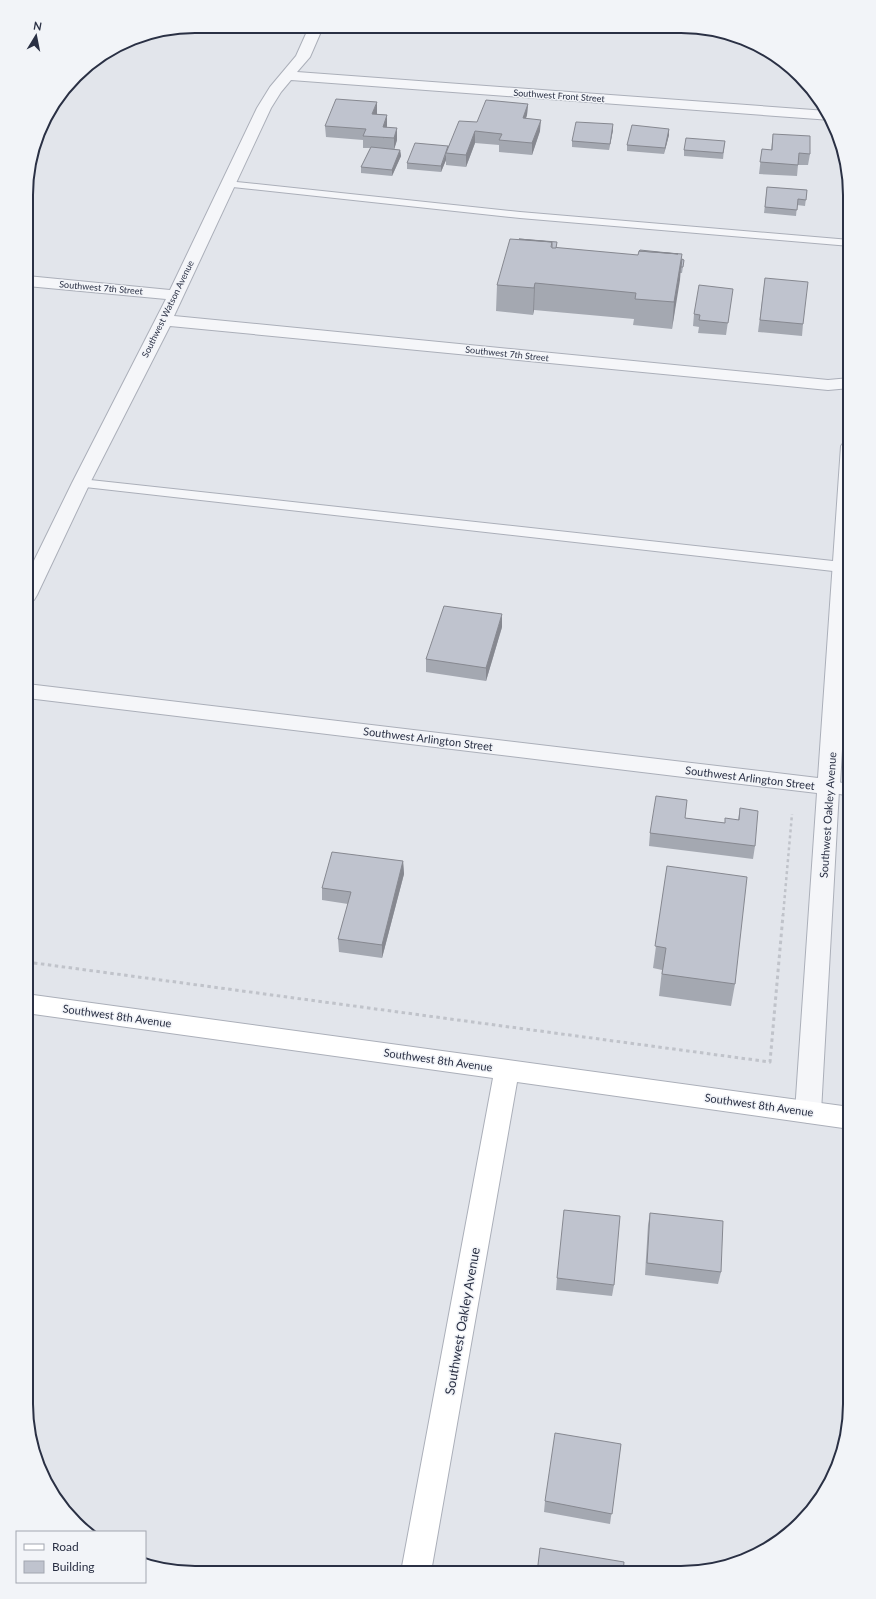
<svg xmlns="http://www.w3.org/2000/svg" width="876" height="1599" viewBox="0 0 876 1599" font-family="Lato,sans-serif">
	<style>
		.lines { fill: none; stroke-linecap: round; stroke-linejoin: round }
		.lane-casing { stroke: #abafb9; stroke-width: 2 }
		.street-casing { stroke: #abafb9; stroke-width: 2 }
		.secondary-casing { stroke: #abafb9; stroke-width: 2 }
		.path-far1 { stroke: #c0c3ca; stroke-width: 2.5; stroke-dasharray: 3 3; stroke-linecap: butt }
		.path { stroke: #c0c3ca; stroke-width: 3; stroke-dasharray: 3.5 3.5; stroke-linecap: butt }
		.lane { fill: #f5f6f9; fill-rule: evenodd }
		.street { fill: #f5f6f9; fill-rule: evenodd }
		.secondary { fill: #fff; fill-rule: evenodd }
		.wall { fill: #a4a8b1 }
		.shaded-wall { fill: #868890 }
		.building { fill: #bfc3ce; stroke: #868890 }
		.labels { text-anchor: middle; stroke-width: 3; stroke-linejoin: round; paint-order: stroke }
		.far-street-label { font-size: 9px; fill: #2a3044; stroke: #f2f4f8 }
		.street-label { font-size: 11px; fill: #2a3044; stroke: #f2f4f8 }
		.near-street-label { font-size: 13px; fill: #2a3044; stroke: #f2f4f8 }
		.rim { fill: none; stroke: #2a3044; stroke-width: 2 }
	</style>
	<rect width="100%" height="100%" fill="#e2e5eb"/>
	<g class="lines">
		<g class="lane-casing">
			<g id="lane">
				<polygon points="227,181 520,212 850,240 850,246 520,218 223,186 221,184"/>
				<polygon points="81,479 842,562 847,564 849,567 847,570 842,572 76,486 74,483 76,480"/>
				<polygon points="830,781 850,784 850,796 824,791 822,787 824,783"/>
			</g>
		</g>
		<g class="street-casing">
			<g id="street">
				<polygon points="309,27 323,27 310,57 297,72 827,111 831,120 291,80 281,92 271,108 174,316 828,380 850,378 850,388 828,390 170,326 90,483 37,595 34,600 27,601 27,575 72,483 166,299 27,286 27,276 170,290 257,108 270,87 296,56"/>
				<polygon points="850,441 850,606 840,785 841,787 839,790 821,1112 817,1119 808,1123 799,1119 795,1112 817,793 27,698 27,684 818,778 841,446 844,442"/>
			</g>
		</g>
		<g class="secondary-casing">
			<polygon id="secondary" points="26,994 850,1107 850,1129 517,1082 431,1572 401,1572 493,1078 26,1013"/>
		</g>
		<polyline class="path-far1" points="783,916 792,814"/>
		<polyline class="path" points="27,962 770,1062 783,915"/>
		<use href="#lane" class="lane"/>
		<use href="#street" class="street"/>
		<use href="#secondary" class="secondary"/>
	</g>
	<g class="wall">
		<polygon points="528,104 527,115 526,118 540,131 532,155 499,152 499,145 475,143 466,167 446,165 446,160 441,172 407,169 407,163 448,146 477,122"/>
		<polygon points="377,114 387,115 387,127 397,140 394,149 400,150 401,156 392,176 361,173 361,167 370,148 363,148 363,140 326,137 325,126"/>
		<polygon points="669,129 669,135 664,154 627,151 627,145"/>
		<polygon points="613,130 609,150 572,147 572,141"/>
		<polygon points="773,134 810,154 808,165 798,165 797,176 759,174 762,149 771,150"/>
		<polygon points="725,141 723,159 684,156 684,150"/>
		<polygon points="767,187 807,190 805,206 797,205 796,216 764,213"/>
		<polygon points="557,248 684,260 682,273 680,273 672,329 633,325 634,319 534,310 533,315 496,311 497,285"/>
		<polygon points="765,278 803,324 802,336 758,332"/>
		<polygon points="731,301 726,335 698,333 699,327 693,326 694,314"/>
		<polygon points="502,627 486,681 426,672 426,659"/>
		<polygon points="740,808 755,846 753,859 649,846 650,833 685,818 725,823 738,820"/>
		<polygon points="403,861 404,874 382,958 339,952 338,939 348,904 322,900 322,888"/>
		<polygon points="667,866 735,984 731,1006 659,996 662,970 653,968"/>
		<polygon points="650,1213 721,1272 718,1284 645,1275 648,1225"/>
		<polygon points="557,1278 614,1285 612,1296 556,1290"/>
		<polygon points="621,1444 610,1524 544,1512 545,1501"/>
	</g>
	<g class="shaded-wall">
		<polygon points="377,102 377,114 373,125 372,114"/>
		<polygon points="528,104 527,115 522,129 523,118"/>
		<polygon points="387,115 387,126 383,139 383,127"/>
		<polygon points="541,120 540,131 532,155 532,143"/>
		<polygon points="613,124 613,130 609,150 610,144"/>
		<polygon points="397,128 397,140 394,150 394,138"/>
		<polygon points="669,129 669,135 664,154 665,148"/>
		<polygon points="475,131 475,143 466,167 466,155"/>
		<polygon points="400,150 401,156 392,176 392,170"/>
		<polygon points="446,154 446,160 441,172 441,166"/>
		<polygon points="682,254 680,280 672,329 674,302"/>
		<polygon points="535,283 534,310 533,315 534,288"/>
		<polygon points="502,614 502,627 486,681 486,668"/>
		<polygon points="403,861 404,874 382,958 382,945"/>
	</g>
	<g class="building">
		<polygon points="336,99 377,102 372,114 387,115 383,127 397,128 394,138 363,136 366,129 325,126"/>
		<polygon points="486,100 528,104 523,118 541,120 532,143 499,140 502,134 475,131 466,155 446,153 459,121 477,122"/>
		<polygon points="576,122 613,124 610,144 572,141"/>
		<polygon points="632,125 669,129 665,148 627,145"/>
		<polygon points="773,134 810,136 810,154 799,153 798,165 760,162 762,149 772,150"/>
		<polygon points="686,138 725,141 723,153 684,150"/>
		<polygon points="415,143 448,146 441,166 407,163"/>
		<polygon points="371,147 400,150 392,170 361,167"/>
		<polygon points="767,187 807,190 806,200 798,199 797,210 765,207"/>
		<polygon points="510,239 552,242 551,247 638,255 639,251 682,254 674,302 635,299 636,293 535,283 534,288 497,285"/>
		<polygon points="519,239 557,242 556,248 552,248 552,242"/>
		<polygon points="640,250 678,254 639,251"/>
		<polygon points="682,259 684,260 683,267 681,267"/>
		<polygon points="765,278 808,282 803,324 760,320"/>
		<polygon points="699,285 733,289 728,323 699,320 700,315 694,314"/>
		<polygon points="444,606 502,614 486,668 426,659"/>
		<polygon points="656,796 687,800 685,818 725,823 725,818 739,820 740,808 758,811 755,846 650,833"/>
		<polygon points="332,852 403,861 382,945 338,939 351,892 322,888"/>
		<polygon points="667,866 747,877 735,984 662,974 666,948 655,946"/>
		<polygon points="564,1210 620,1216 614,1285 557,1278"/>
		<polygon points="650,1213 723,1221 721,1272 647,1263"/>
		<polygon points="555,1433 621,1444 612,1514 545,1501"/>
		<polygon points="540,1548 624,1562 623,1573 537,1573"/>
	</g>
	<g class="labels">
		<g class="far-street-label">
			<text transform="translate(559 96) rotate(4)" y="3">Southwest Front Street</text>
			<text transform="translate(101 288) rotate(5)" y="3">Southwest 7th Street</text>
			<text transform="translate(168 309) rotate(-64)" y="3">Southwest Watson Avenue</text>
			<text transform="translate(507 354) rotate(6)" y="3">Southwest 7th Street</text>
		</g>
		<g class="street-label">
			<text transform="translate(428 739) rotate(7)" y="4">Southwest Arlington Street</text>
			<text transform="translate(750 778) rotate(7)" y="4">Southwest Arlington Street</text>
			<text transform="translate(828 815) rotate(-86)" y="4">Southwest Oakley Avenue</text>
			<text transform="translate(117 1016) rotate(8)" y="4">Southwest 8th Avenue</text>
			<text transform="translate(438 1060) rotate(8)" y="4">Southwest 8th Avenue</text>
			<text transform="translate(759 1105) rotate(8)" y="4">Southwest 8th Avenue</text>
		</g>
		<g class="near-street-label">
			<text transform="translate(462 1321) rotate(-80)" y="5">Southwest Oakley Avenue</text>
		</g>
	</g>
	<path d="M0 0H876V1599H0ZM195 33H681A162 162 0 0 1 843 195V1404A162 162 0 0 1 681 1566H195A162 162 0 0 1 33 1404V195A162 162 0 0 1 195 33Z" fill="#f2f4f8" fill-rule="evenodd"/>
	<path class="rim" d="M195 33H681A162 162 0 0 1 843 195V1404A162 162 0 0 1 681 1566H195A162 162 0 0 1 33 1404V195A162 162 0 0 1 195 33Z"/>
	<rect x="16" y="1531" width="130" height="52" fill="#f2f4f8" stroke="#a2a6b0"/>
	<rect x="24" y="1544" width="20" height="6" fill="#ffffff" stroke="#a2a6b0"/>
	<text x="52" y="1551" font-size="12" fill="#2a3044">Road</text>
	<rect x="24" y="1561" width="20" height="12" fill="#bfc3ce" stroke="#a2a6b0"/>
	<text x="52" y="1571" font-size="12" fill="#2a3044">Building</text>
	<g transform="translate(36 36) rotate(10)" stroke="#f2f4f8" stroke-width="3" paint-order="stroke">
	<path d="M0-3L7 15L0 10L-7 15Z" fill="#2a3044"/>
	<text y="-6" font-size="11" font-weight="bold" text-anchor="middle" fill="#2a3044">N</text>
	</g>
</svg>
